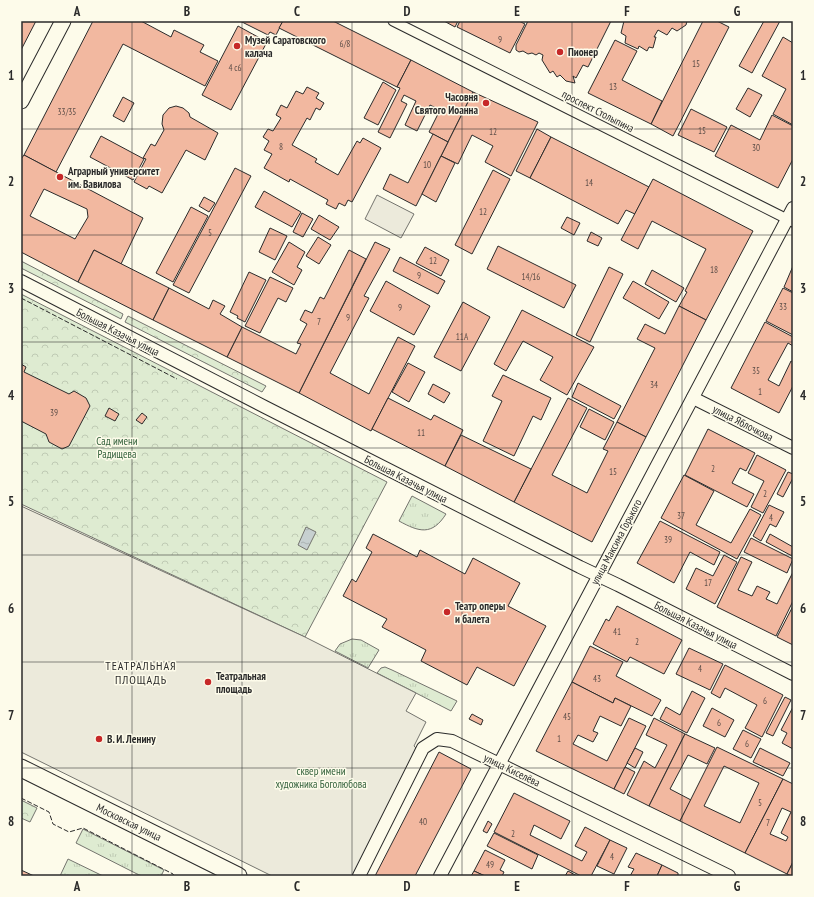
<svg xmlns="http://www.w3.org/2000/svg" width="814" height="897" viewBox="0 0 814 897" font-family="'PT Sans Narrow',sans-serif">
	<style>
		.grass { fill: url(#grass-tufts); stroke: #74746e }
		.forest { fill: url(#forest-crowns); stroke: #74746e }
		.parking { fill: #eceadb; stroke: #74746e }
		.water { fill: url(#water-ripples); stroke: #74746e }
		.building { fill: #f2b8a0; stroke: #2b2b2b; fill-rule: evenodd }
		.lines { fill: none; stroke-linecap: round; stroke-linejoin: round }
		.pedestrian-casing { stroke: #2b2b2b; stroke-width: 11 }
		.minor-casing { stroke: #2b2b2b; stroke-width: 14 }
		.tertiary-casing { stroke: #2b2b2b; stroke-width: 17 }
		.secondary-casing { stroke: #2b2b2b; stroke-width: 19 }
		.pedestrian { stroke: #fdfbea; stroke-width: 9 }
		.minor { stroke: #fdfbea; stroke-width: 12 }
		.tertiary { stroke: #fdfbea; stroke-width: 15 }
		.secondary { stroke: #fdfbea; stroke-width: 17 }
		.fence { stroke: #2b2b2b; stroke-width: 1; stroke-dasharray: 5 2; stroke-linecap: butt }
		.grid { fill: none; stroke: #2b2b2b; stroke-width: 1; stroke-opacity: 0.55 }
		.poi-dot { fill: #c62828; stroke: #fdfbea; stroke-width: 1.5 }
		.labels { text-anchor: middle; stroke-width: 3; stroke-linejoin: round; paint-order: stroke }
		.number-label { font-size: 9px; fill: #5d4e48 }
		.poi-label { font-size: 11px; font-weight: bold; fill: #2b2b2b; stroke: #fdfbea; text-anchor: start }
		.street-label { font-size: 11px; fill: #2b2b2b; stroke: #fdfbea }
		.park-label { font-size: 11px; fill: #34623c; stroke: #fdfbea }
		.neighbourhood-label { font-size: 12px; letter-spacing: 1px; fill: #2b2b2b; stroke: #fdfbea }
		.neatline { fill: none; stroke: #2b2b2b; stroke-width: 1.5 }
		.grid-label { font-size: 13px; text-anchor: middle; font-weight: bold; fill: #2b2b2b }
	</style>
	<defs>
		<pattern id="grass-tufts" width="24" height="20" patternUnits="userSpaceOnUse"><rect width="24" height="20" fill="#deebd1"/><path d="M3 7l-1-3M5 7V3M7 7l1-3M15 17l-1-3M17 17v-4M19 17l1-3" fill="none" stroke="#bfcab4"/></pattern>
		<pattern id="forest-crowns" width="20" height="18" patternUnits="userSpaceOnUse"><rect width="20" height="18" fill="#deebd1"/><path d="M2 6a3 3 0 1 1 6 0M12 15a3 3 0 1 1 6 0" fill="none" stroke="#bfcab4"/></pattern>
		<pattern id="water-ripples" width="26" height="14" patternUnits="userSpaceOnUse"><rect width="26" height="14" fill="#c7d0d0"/><path d="M2 4q2-2 4 0t4 0M15 11q2-2 4 0t4 0" fill="none" stroke="#abb3b3"/></pattern>
	</defs>
	<rect width="100%" height="100%" fill="#fdfbea"/>
	<g class="grass">
		<path d="M412 496 446 514C432 536 419 532 399 521Z"/>
		<polygon points="352,639 361,640 379,650 368,668 335,651 340,644"/>
		<polygon points="385,667 392,670 457,701 451,711 377,673 381,668"/>
		<polygon points="83,829 164,870 161,876 141,876 76,843"/>
		<polygon points="68,859 103,876 60,876"/>
	</g>
	<g class="forest">
		<polygon points="21,261 123,314 121,319 21,268"/>
		<polygon points="21,294 387,482 305,637 21,504"/>
		<polygon points="128,316 266,386 262,392 125,322"/>
		<polygon points="21,800 37,808 30,822 21,818"/>
	</g>
	<g class="parking">
		<polygon points="377,195 414,214 401,238 365,219"/>
		<polygon points="21,506 305,637 416,693 406,711 426,722 414,746 418,750 352,876 272,876 21,752"/>
	</g>
	<polygon class="water" points="306,527 316,532 307,550 298,545"/>
	<g class="building">
		<polygon points="21,21 36,21 21,50"/>
		<polygon points="93,21 141,21 171,37 174,30 204,45 200,52 218,61 205,86 123,44 56,172 24,155"/>
		<polygon points="240,21 283,21 276,35 270,32 268,35"/>
		<polygon points="283,21 333,21 411,60 397,87 279,28"/>
		<polygon points="444,21 458,21 455,27"/>
		<polygon points="460,21 519,21 525,24 510,53 457,27"/>
		<polygon points="528,21 611,21 588,67 583,65 576,78 573,76 575,83 566,81 560,75 557,77 553,71 550,73 542,60 543,55 539,53 536,55 532,53 528,54 523,51 519,52 516,50 516,45"/>
		<polygon points="624,21 687,21 686,25 677,31 672,28 667,35 658,30 654,37 656,37 653,48 649,47 647,51 639,46 638,49 625,43 626,36 621,33"/>
		<polygon points="703,21 717,21 729,27 673,136 651,124"/>
		<polygon points="764,21 780,21 752,73 739,66"/>
		<polygon points="238,26 267,42 231,110 202,95"/>
		<polygon points="783,37 793,43 793,125 773,114 786,89 762,76"/>
		<polygon points="615,40 637,51 622,80 662,101 651,124 588,93"/>
		<polygon points="411,60 473,92 448,142 429,132 440,110 430,105 417,131 405,125 416,101 404,95 401,101 407,104 390,138 378,132 400,88 397,87"/>
		<polygon points="383,82 396,90 378,125 364,118"/>
		<polygon points="307,87 319,93 316,98 324,103 320,110 316,108 310,120 307,118 292,145 317,159 315,162 338,175 357,141 360,143 363,138 381,148 352,202 348,200 345,206 339,203 336,209 326,204 328,200 290,179 289,182 264,168 272,154 264,150 269,141 263,137 268,129 273,131 281,118 276,115 281,105 287,108 296,91 303,94"/>
		<polygon points="748,88 762,95 750,117 736,109"/>
		<polygon points="473,92 538,122 511,176 485,162 493,146 472,135 458,164 441,156"/>
		<polygon points="123,97 134,103 124,122 113,116"/>
		<polygon points="176,106 183,108 189,113 190,117 218,133 205,160 186,150 162,193 149,186 147,189 134,182 146,159 143,158 151,144 155,146 164,130 162,124 163,115 169,108"/>
		<polygon points="691,109 727,127 714,152 678,135"/>
		<polygon points="772,115 793,126 793,159 778,188 715,156 731,125 760,140"/>
		<polygon points="537,129 551,137 530,178 516,171"/>
		<polygon points="433,134 448,142 416,206 383,189 390,174 408,183"/>
		<polygon points="101,136 144,159 133,180 90,157"/>
		<polygon points="551,137 649,187 635,214 626,210 618,224 530,178"/>
		<path d="M24 155 143 218 121 264 94 250 78 282 21 252V159ZM44 189 87 209 88 217 75 239 30 216Z"/>
		<polygon points="441,156 455,163 436,202 422,194"/>
		<polygon points="235,168 251,176 189,293 173,285"/>
		<polygon points="493,170 510,179 472,254 455,245"/>
		<polygon points="653,179 753,231 706,320 679,306 687,292 685,291 706,249 652,221 638,249 621,240"/>
		<polygon points="264,191 301,212 292,227 255,207"/>
		<polygon points="204,197 215,203 209,212 199,206"/>
		<polygon points="191,207 208,216 173,282 156,273"/>
		<polygon points="302,213 313,219 303,237 293,232"/>
		<polygon points="319,215 339,227 330,240 311,229"/>
		<polygon points="567,217 580,223 574,235 561,228"/>
		<polygon points="270,228 287,236 275,260 259,252"/>
		<polygon points="591,232 602,238 598,246 587,241"/>
		<polygon points="318,237 331,245 319,264 306,256"/>
		<polygon points="289,242 305,252 297,267 302,270 294,285 272,272"/>
		<polygon points="375,242 390,249 364,296 369,298 330,373 369,394 398,337 415,346 371,431 299,393"/>
		<polygon points="498,246 576,285 564,308 487,269"/>
		<polygon points="425,247 449,260 441,276 416,263"/>
		<polygon points="94,250 169,288 153,320 78,282"/>
		<polygon points="349,250 366,259 299,393 227,357 242,327 296,354 301,344 297,343 307,324 300,320 305,310 312,313 320,297 324,299"/>
		<polygon points="400,257 445,281 438,294 393,271"/>
		<polygon points="793,266 793,292 784,287"/>
		<polygon points="609,267 623,274 590,342 576,335"/>
		<polygon points="652,270 684,288 676,302 645,284"/>
		<polygon points="249,272 266,280 245,322 237,318 238,316 230,312"/>
		<polygon points="270,277 293,288 286,302 278,298 260,333 245,326"/>
		<polygon points="386,281 430,306 414,335 370,311"/>
		<polygon points="633,281 669,302 659,319 623,298"/>
		<polygon points="169,288 209,309 213,300 225,306 220,314 242,327 227,357 153,320"/>
		<polygon points="783,288 793,293 793,335 766,321"/>
		<polygon points="463,302 490,317 461,371 434,357"/>
		<polygon points="679,306 706,320 646,437 617,422 655,348 637,339 645,324 665,334"/>
		<polygon points="522,310 594,347 567,395 540,380 553,357 523,341 506,371 494,364"/>
		<polygon points="765,322 793,337 793,346 788,343 768,380 779,386 791,361 793,362 793,386 779,413 731,388"/>
		<polygon points="408,363 425,372 409,402 392,392"/>
		<polygon points="21,364 26,367 24,372 69,394 74,391 86,398 90,406 69,446 62,449 49,442 46,434 21,421"/>
		<polygon points="503,375 551,398 541,420 533,416 514,456 483,441 502,401 492,396"/>
		<polygon points="578,383 621,406 614,419 572,397"/>
		<polygon points="433,384 450,393 444,403 428,394"/>
		<polygon points="388,398 431,420 434,415 463,430 445,466 372,429"/>
		<polygon points="568,398 587,408 552,475 587,493 608,451 603,449 617,422 646,437 592,542 514,502"/>
		<polygon points="109,408 119,414 115,421 105,416"/>
		<polygon points="589,409 614,422 605,440 580,427"/>
		<polygon points="142,413 147,417 142,424 136,420"/>
		<polygon points="708,429 755,453 746,471 740,468 732,483 754,494 747,507 685,475"/>
		<polygon points="461,435 531,469 514,502 445,466"/>
		<polygon points="757,455 786,470 763,513 751,507 764,481 748,473"/>
		<polygon points="788,472 793,474 793,478 783,497 777,494"/>
		<polygon points="684,475 714,491 696,525 731,543 750,509 761,515 737,559 661,518"/>
		<polygon points="769,505 784,512 776,527 770,524 761,541 753,536"/>
		<polygon points="660,521 720,552 714,565 690,552 674,583 637,563"/>
		<polygon points="373,534 417,557 420,550 465,574 473,558 520,583 508,606 546,626 514,686 477,667 467,685 421,661 426,650 382,627 387,619 343,596 352,579 356,582 372,552 366,548"/>
		<polygon points="770,534 793,547 792,556 766,542"/>
		<polygon points="751,538 793,559 787,573 744,552"/>
		<polygon points="724,555 737,562 715,604 686,589 696,568 713,576"/>
		<polygon points="741,557 752,562 738,590 752,596 757,586 770,592 766,599 777,604 793,572 793,601 776,636 717,607"/>
		<polygon points="617,606 682,640 664,674 630,657 627,662 593,644 606,619 609,621"/>
		<polygon points="793,606 793,645 777,637"/>
		<polygon points="590,646 623,662 616,676 661,700 652,716 615,698 613,703 572,682"/>
		<polygon points="689,648 723,664 710,690 676,674"/>
		<polygon points="725,665 783,695 762,737 745,728 757,705 725,688 720,698 711,693"/>
		<polygon points="572,682 613,703 615,698 631,706 621,726 600,716 593,731 598,733 593,742 578,735 573,744 607,761 629,718 646,726 614,789 536,751"/>
		<polygon points="692,691 705,698 687,733 660,719 666,707 680,715"/>
		<polygon points="785,697 791,700 773,736 766,733"/>
		<polygon points="793,707 793,749 782,743 787,733 781,730"/>
		<polygon points="712,708 734,720 725,737 703,726"/>
		<polygon points="472,714 483,720 481,725 469,719"/>
		<polygon points="654,718 685,734 649,806 627,795 644,761 655,768 667,745 646,735"/>
		<polygon points="743,730 761,739 751,758 733,749"/>
		<polygon points="685,734 715,748 707,764 688,755 670,789 691,800 680,821 649,806"/>
		<path d="M717 747 783 779 745 853 680 821ZM724 766 759 783 740 823 704 806Z"/>
		<polygon points="635,748 643,752 635,768 627,763"/>
		<polygon points="760,748 790,763 783,776 753,762"/>
		<polygon points="439,752 471,769 415,876 375,876"/>
		<polygon points="625,767 635,772 624,794 614,789"/>
		<path d="M783 779 793 784V862L787 874 745 853ZM782 808 791 812 781 833 788 837 786 841 770 834Z"/>
		<polygon points="514,793 570,821 561,839 534,825 530,835 582,861 587,852 575,846 585,827 610,840 591,876 581,876 494,832"/>
		<polygon points="488,821 492,824 487,833 483,831"/>
		<polygon points="494,833 538,855 532,869 487,846"/>
		<polygon points="610,840 627,848 614,874 597,866"/>
		<polygon points="485,850 505,860 500,870 504,872 502,876 485,876 474,871"/>
		<polygon points="636,853 662,865 657,876 630,876 634,869 628,867"/>
		<polygon points="793,862 793,876 791,876 787,874"/>
		<polygon points="662,865 678,873 678,875 680,876 657,876"/>
		<polygon points="21,870 34,876 21,876"/>
		<polygon points="474,871 485,876 471,876"/>
		<polygon points="568,871 577,876 565,876"/>
	</g>
	<g class="lines">
		<g class="pedestrian-casing">
			<polyline id="pedestrian" points="393,21 793,222"/>
		</g>
		<g class="minor-casing">
			<g id="minor">
				<polyline points="21,281 265,407 580,567 618,585 793,674"/>
				<polyline points="693,398 793,448"/>
				<polyline points="359,876 423,748 437,739 452,741 729,876"/>
				<polyline points="440,876 793,208"/>
			</g>
		</g>
		<g class="tertiary-casing">
			<polyline id="tertiary" points="21,101 63,21"/>
		</g>
		<g class="secondary-casing">
			<polyline id="secondary" points="21,768 238,876"/>
		</g>
		<use href="#pedestrian" class="pedestrian"/>
		<use href="#minor" class="minor"/>
		<use href="#tertiary" class="tertiary"/>
		<use href="#secondary" class="secondary"/>
		<g class="fence">
			<polyline points="21,298 177,379"/>
			<polyline points="21,798 49,812 53,824 69,832 83,828 173,874 174,876"/>
		</g>
	</g>
	<path class="grid" d="M132 21V876M242 21V876M352 21V876M462 21V876M572 21V876M682 21V876M21 129H793M21 235H793M21 342H793M21 448H793M21 555H793M21 662H793M21 768H793"/>
	<g class="poi-dot">
		<circle cx="237" cy="46" r="4"/>
		<circle cx="560" cy="52" r="4"/>
		<circle cx="486" cy="103" r="4"/>
		<circle cx="60" cy="177" r="4"/>
		<circle cx="447" cy="612" r="4"/>
		<circle cx="208" cy="682" r="4"/>
		<circle cx="99" cy="739" r="4"/>
	</g>
	<g class="labels">
		<g class="number-label">
			<text x="500" y="43">9</text>
			<text x="345" y="47">6/8</text>
			<text x="696" y="67">15</text>
			<text x="235" y="71">4 с6</text>
			<text x="613" y="90">13</text>
			<text x="67" y="115">33/35</text>
			<text x="702" y="134">15</text>
			<text x="493" y="135">12</text>
			<text x="281" y="150">8</text>
			<text x="756" y="151">30</text>
			<text x="427" y="168">10</text>
			<text x="589" y="186">14</text>
			<text x="483" y="215">12</text>
			<text x="210" y="236">5</text>
			<text x="433" y="264">12</text>
			<text x="714" y="273">18</text>
			<text x="419" y="279">9</text>
			<text x="531" y="280">14/16</text>
			<text x="783" y="310">33</text>
			<text x="400" y="311">9</text>
			<text x="348" y="321">9</text>
			<text x="319" y="325">7</text>
			<text x="462" y="340">11А</text>
			<text x="756" y="374">35</text>
			<text x="654" y="388">34</text>
			<text x="760" y="395">1</text>
			<text x="54" y="416">39</text>
			<text x="421" y="436">11</text>
			<text x="713" y="472">2</text>
			<text x="613" y="475">15</text>
			<text x="765" y="497">2</text>
			<text x="681" y="519">37</text>
			<text x="771" y="521">4</text>
			<text x="668" y="543">39</text>
			<text x="708" y="586">17</text>
			<text x="617" y="635">41</text>
			<text x="637" y="645">2</text>
			<text x="700" y="672">4</text>
			<text x="597" y="682">43</text>
			<text x="765" y="704">6</text>
			<text x="567" y="720">45</text>
			<text x="719" y="726">6</text>
			<text x="559" y="742">1</text>
			<text x="747" y="747">6</text>
			<text x="760" y="806">5</text>
			<text x="423" y="825">40</text>
			<text x="768" y="826">7</text>
			<text x="513" y="837">2</text>
			<text x="612" y="860">4</text>
			<text x="490" y="868">49</text>
		</g>
		<g class="poi-label">
			<text x="245" y="44">Музей Саратовского<tspan x="245" dy="13">калача</tspan></text>
			<text x="568" y="56">Пионер</text>
			<text x="478" y="101" text-anchor="end">Часовня<tspan x="478" dy="13">Святого Иоанна</tspan></text>
			<text x="68" y="175">Аграрный университет<tspan x="68" dy="13">им. Вавилова</tspan></text>
			<text x="455" y="610">Театр оперы<tspan x="455" dy="13">и балета</tspan></text>
			<text x="216" y="680">Театральная<tspan x="216" dy="13">площадь</tspan></text>
			<text x="107" y="743">В. И. Ленину</text>
		</g>
		<g class="street-label">
			<text transform="translate(598 111) rotate(27)" y="4">проспект Столыпина</text>
			<text transform="translate(118 332) rotate(27)" y="4">Большая Казачья улица</text>
			<text transform="translate(743 423) rotate(27)" y="4">улица Яблочкова</text>
			<text transform="translate(406 479) rotate(27)" y="4">Большая Казачья улица</text>
			<text transform="translate(616 542) rotate(-62)" y="4">улица Максима Горького</text>
			<text transform="translate(696 625) rotate(27)" y="4">Большая Казачья улица</text>
			<text transform="translate(512 770) rotate(26)" y="4">улица Киселёва</text>
			<text transform="translate(129 822) rotate(26)" y="4">Московская улица</text>
		</g>
		<g class="park-label">
			<text x="117" y="445">Сад имени<tspan x="117" dy="13">Радищева</tspan></text>
			<text x="321" y="775">сквер имени<tspan x="321" dy="13">художника Боголюбова</tspan></text>
		</g>
		<g class="neighbourhood-label">
			<text x="141" y="670">ТЕАТРАЛЬНАЯ<tspan x="141" dy="14">ПЛОЩАДЬ</tspan></text>
		</g>
	</g>
	<rect width="814" height="897" fill="none" stroke="#fdfbea" stroke-width="44"/>
	<rect x="22" y="22" width="770" height="853" class="neatline"/>
	<g class="grid-label">
		<text x="77" y="16">A</text>
		<text x="187" y="16">B</text>
		<text x="297" y="16">C</text>
		<text x="407" y="16">D</text>
		<text x="517" y="16">E</text>
		<text x="627" y="16">F</text>
		<text x="737" y="16">G</text>
		<text x="11" y="80">1</text>
		<text x="803" y="80">1</text>
		<text x="11" y="186">2</text>
		<text x="803" y="186">2</text>
		<text x="11" y="293">3</text>
		<text x="803" y="293">3</text>
		<text x="11" y="400">4</text>
		<text x="803" y="400">4</text>
		<text x="11" y="506">5</text>
		<text x="803" y="506">5</text>
		<text x="11" y="613">6</text>
		<text x="803" y="613">6</text>
		<text x="11" y="720">7</text>
		<text x="803" y="720">7</text>
		<text x="11" y="826">8</text>
		<text x="803" y="826">8</text>
		<text x="77" y="891">A</text>
		<text x="187" y="891">B</text>
		<text x="297" y="891">C</text>
		<text x="407" y="891">D</text>
		<text x="517" y="891">E</text>
		<text x="627" y="891">F</text>
		<text x="737" y="891">G</text>
	</g>
</svg>
